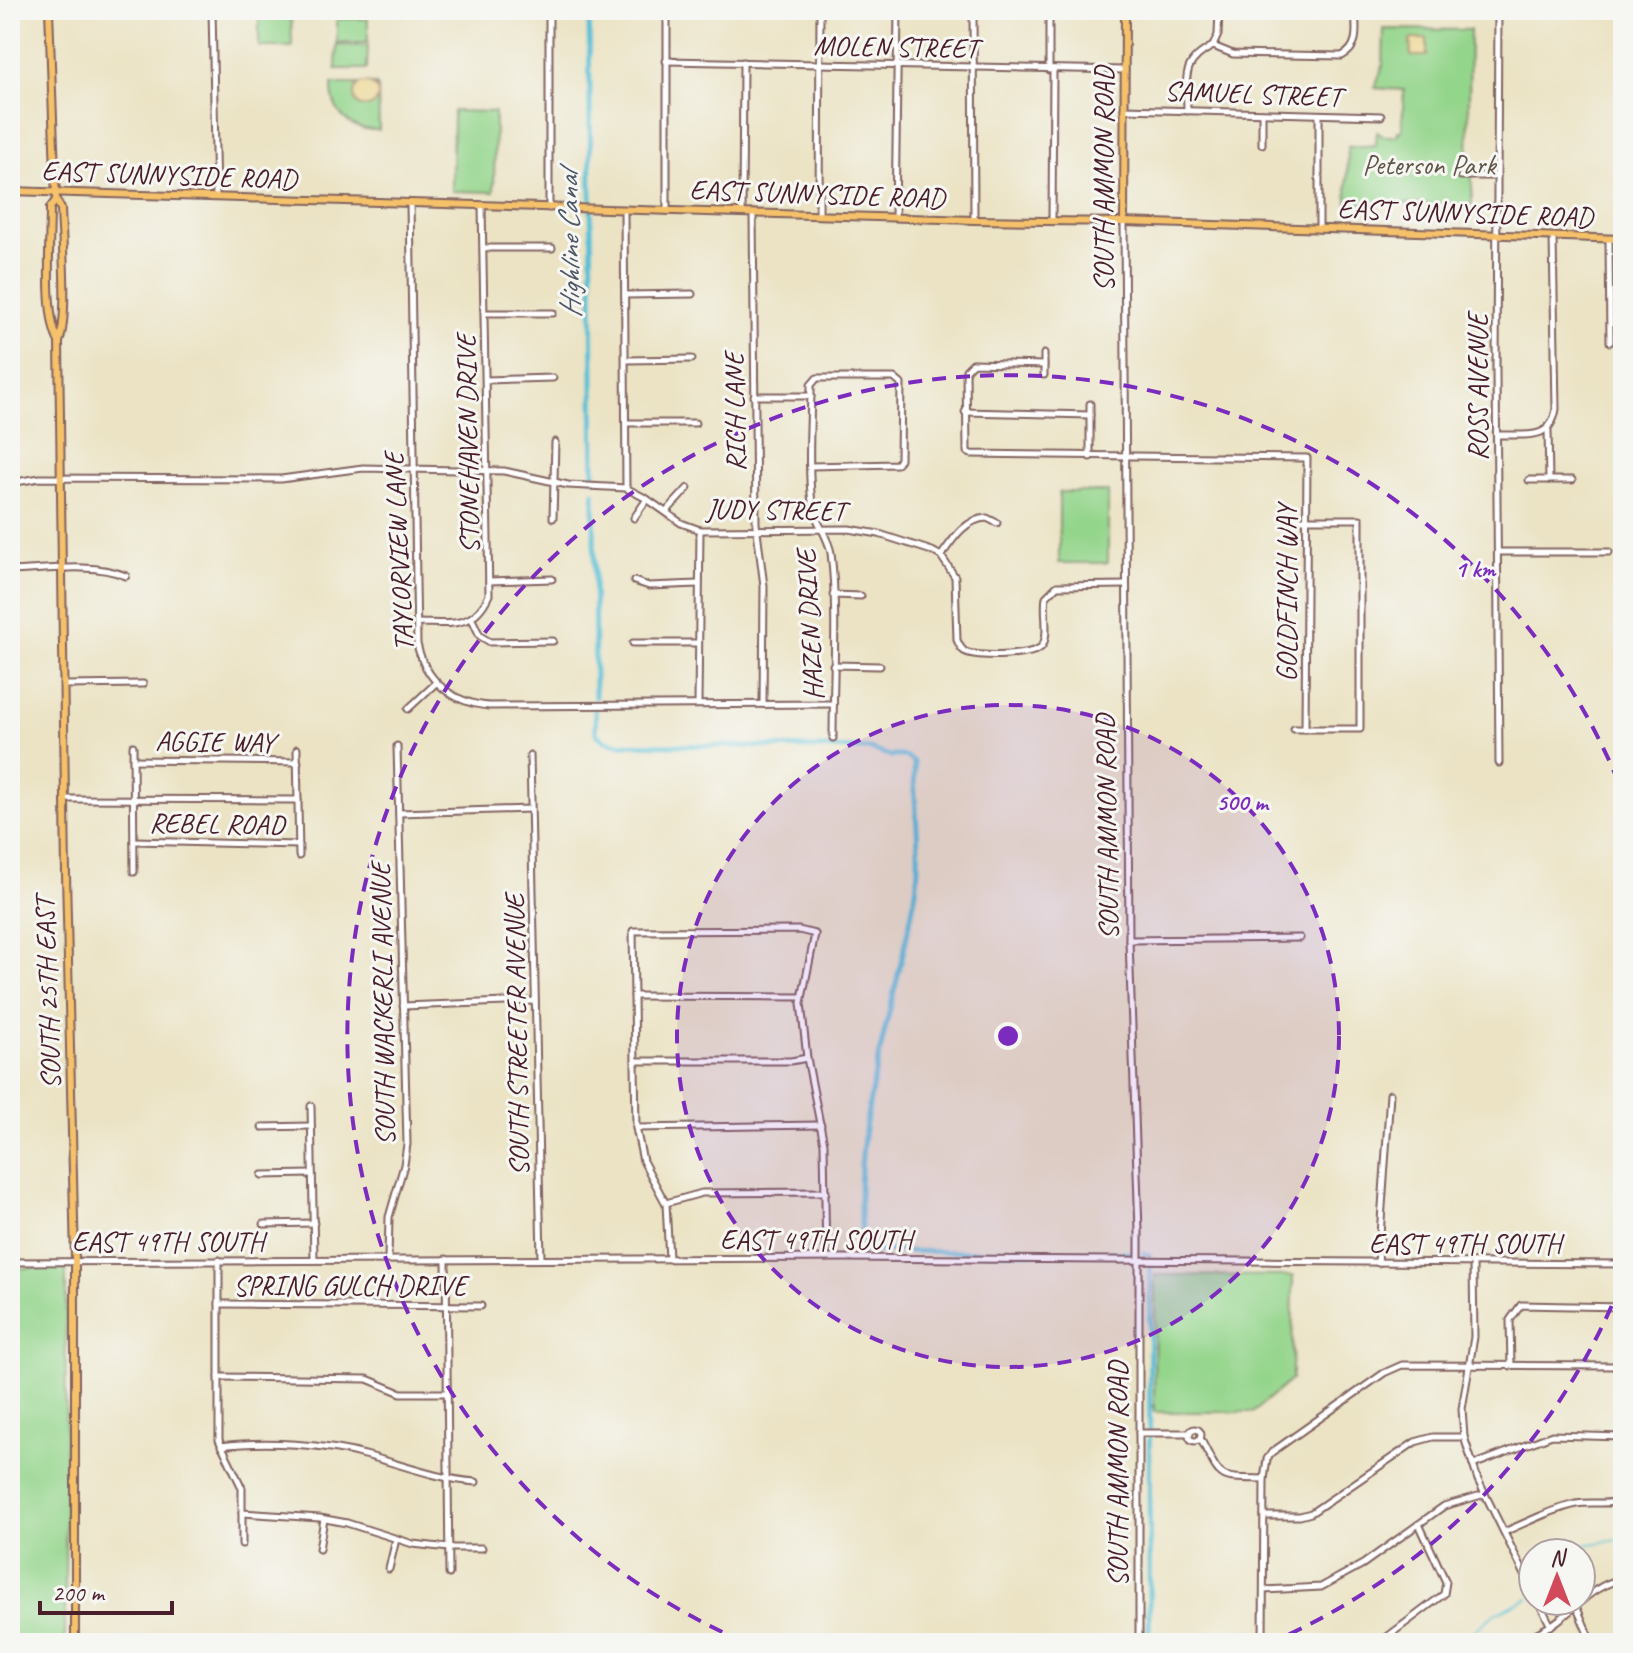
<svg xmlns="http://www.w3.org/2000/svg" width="1633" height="1653" viewBox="0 0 1633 1653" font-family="Caveat,sans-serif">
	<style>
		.green { fill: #94d58c; stroke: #6f7a5c; stroke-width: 2 }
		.sand { fill: #eeda9e; stroke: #9c7c64; stroke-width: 2 }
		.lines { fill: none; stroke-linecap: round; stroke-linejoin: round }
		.stream { stroke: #58bfd5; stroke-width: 2 }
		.canal { stroke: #58bfd5; stroke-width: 5 }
		.minor-casing { stroke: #826461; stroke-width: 9 }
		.major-casing { stroke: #826461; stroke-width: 10 }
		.minor { stroke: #fff; stroke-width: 5 }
		.major { stroke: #f5c16b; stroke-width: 6 }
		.ring { fill: none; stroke: #7b2cbf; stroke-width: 4; stroke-dasharray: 14 10 }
		.labels { text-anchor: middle; stroke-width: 6; stroke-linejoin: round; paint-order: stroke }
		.street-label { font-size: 28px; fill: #4a1f2b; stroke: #f6f6f2 }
		.park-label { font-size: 28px; fill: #605648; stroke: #f6f6f2 }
		.water-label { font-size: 30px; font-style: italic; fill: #4f5766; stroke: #f6f6f2 }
		.centre { fill: #7b2cbf; stroke: #f6f6f2; stroke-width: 4 }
		.ring-label { font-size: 24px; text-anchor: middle; font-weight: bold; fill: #7b2cbf; stroke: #f6f6f2; stroke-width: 6; stroke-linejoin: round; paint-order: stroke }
	</style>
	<rect width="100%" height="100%" fill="#f6f6f2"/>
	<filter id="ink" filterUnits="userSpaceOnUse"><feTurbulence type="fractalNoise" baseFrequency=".0125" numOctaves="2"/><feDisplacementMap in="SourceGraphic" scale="16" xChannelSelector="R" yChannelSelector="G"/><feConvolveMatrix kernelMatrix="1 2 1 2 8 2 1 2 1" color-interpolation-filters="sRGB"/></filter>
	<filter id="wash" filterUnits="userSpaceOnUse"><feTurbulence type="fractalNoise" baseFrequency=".006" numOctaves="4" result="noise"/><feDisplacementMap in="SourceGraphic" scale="32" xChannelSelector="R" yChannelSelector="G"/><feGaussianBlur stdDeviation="1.8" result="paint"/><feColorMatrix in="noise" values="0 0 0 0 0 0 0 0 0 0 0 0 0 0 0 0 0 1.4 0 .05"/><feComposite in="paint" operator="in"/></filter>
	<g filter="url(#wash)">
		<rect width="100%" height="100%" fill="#ebe3c4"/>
		<g class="green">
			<polygon points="259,11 291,11 292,47 259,47"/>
			<rect x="337" y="19" width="31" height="24"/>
			<polygon points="1384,29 1470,30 1468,172 1472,172 1472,205 1347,203 1348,147 1376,145 1377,132 1383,136 1397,136 1398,131 1402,131 1404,90 1375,88 1383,65"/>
			<polygon points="337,45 368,46 367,69 336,69"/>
			<path d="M332 84H375L378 87 379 130C350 131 331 113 332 84Z"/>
			<polygon points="453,111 495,112 494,192 452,191"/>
			<rect x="1059" y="492" width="49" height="71"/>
			<polygon points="10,1268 66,1268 65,1643 10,1643"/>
			<polygon points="1155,1275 1293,1276 1292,1379 1253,1412 1154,1412"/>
		</g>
		<g class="sand">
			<polygon points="1412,39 1427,39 1427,56 1411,56 1410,41"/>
			<circle cx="366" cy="95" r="12"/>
		</g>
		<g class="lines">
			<g class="stream">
				<polyline points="1571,1553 1584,1545 1623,1539"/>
				<polyline points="1459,1643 1496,1613 1529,1598"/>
			</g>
			<g class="canal">
				<polyline points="589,10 594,479"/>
				<polyline points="594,492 595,697"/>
				<path d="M595 711 596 734 605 741 619 744 870 749 891 756H905L914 762C913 803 922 849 916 890 897 1005 845 1134 864 1251L1136 1253"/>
				<polyline points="1144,1253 1150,1255"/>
				<polyline points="1149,1643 1150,1264"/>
			</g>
		</g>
	</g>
	<g filter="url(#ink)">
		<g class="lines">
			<g class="minor-casing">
				<g id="minor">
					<polyline points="212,10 216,197"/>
					<polyline points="973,10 974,220"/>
					<polyline points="1049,10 1049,70"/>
					<polyline points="1498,10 1496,368 1499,763"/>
					<polyline points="1213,46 1218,35 1219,10"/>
					<polyline points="666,61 1125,70"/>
					<polyline points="1124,109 1381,116"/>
					<path d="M1187 111C1187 77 1180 63 1213 46L1233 54 1342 56C1360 47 1356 28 1355 10"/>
					<polyline points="1262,144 1262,113"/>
					<polyline points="1461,176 1497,176"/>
					<path d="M410 203 417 644C425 680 452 703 489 706L833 704"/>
					<polyline points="549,208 549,10"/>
					<polyline points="624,210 626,488"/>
					<polyline points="667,211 667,10"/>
					<polyline points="742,213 743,62"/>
					<polyline points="753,213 756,523 764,586 763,704"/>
					<polyline points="819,215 820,10"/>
					<polyline points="895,217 898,10"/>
					<polyline points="1052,221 1053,70"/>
					<polyline points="1124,222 1129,940 1139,1231 1139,1643"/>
					<polyline points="1319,229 1319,115"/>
					<polyline points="1609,239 1610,342"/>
					<polyline points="484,248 552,248"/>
					<polyline points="625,295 692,294"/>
					<polyline points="485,313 553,313"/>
					<polyline points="627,360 692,359"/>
					<polyline points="1044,365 973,363 966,370 967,452 971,454 1307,458 1305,729"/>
					<polyline points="1044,375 1044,354"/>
					<polyline points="486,380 553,378"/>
					<polyline points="754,396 811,396"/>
					<polyline points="965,412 1090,415"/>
					<polyline points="627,423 695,423"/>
					<polyline points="1548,430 1549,480"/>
					<path d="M1498 435C1524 434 1551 442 1556 409L1553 237"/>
					<polyline points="1090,457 1090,404"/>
					<path d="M811 466 897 464 900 459 901 384 894 378H817L811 385C811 421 807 467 812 502 814 521 828 535 831 553 838 610 833 680 833 738"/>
					<polyline points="1529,480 1572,480"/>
					<path d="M10 483 40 478 281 479 363 468 504 471 568 485 626 488 647 499 681 523 700 530 849 529 879 534 932 551 941 556 955 577 957 640C959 644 960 648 964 651 974 658 1034 657 1042 646 1050 634 1043 611 1046 597L1057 586 1126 585"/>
					<polyline points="666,512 688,488"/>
					<polyline points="553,518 555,442"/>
					<polyline points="634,518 647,499"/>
					<polyline points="1292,519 1360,519 1360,729 1294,729"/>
					<polyline points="1498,552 1609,552"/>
					<path d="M941 556C953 539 965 519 987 518L997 523"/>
					<path d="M10 571C47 570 92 562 126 576"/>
					<polyline points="489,581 552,579"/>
					<polyline points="634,581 649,586 698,584"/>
					<polyline points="833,595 861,596"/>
					<polyline points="472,619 480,636 490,642 553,641"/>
					<path d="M417 623C450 623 473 630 489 595L482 206"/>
					<polyline points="633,643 697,643"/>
					<polyline points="833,665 880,666"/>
					<polyline points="65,685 143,684"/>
					<polyline points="698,704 700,530"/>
					<polyline points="408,709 436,683"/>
					<polyline points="133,746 134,872"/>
					<polyline points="297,749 299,856"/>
					<polyline points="530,755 541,1259"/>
					<polyline points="133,760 298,762"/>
					<polyline points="65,799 298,800"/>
					<polyline points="399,813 531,809"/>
					<polyline points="134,841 299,845"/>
					<polyline points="1129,940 1300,938"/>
					<polyline points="634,996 802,997"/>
					<polyline points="403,1006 535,1001"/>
					<polyline points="635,1061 791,1061 807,1058"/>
					<polyline points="311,1106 314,1260"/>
					<polyline points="262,1127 311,1126"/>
					<polyline points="636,1128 821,1125"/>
					<polyline points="262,1175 312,1174"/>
					<polyline points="666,1203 702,1193 826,1192"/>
					<polyline points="264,1224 314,1223"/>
					<polyline points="388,1259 389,1217 404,1165 407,1144 397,746"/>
					<polyline points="446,1259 449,1574"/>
					<polyline points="669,1259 666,1204 643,1161 636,1128 633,931 799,930 815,934 801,1003 807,1058 824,1144 826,1258"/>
					<polyline points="219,1260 219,1440 242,1488 242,1544"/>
					<polyline points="10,1262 845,1258 1623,1264"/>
					<polyline points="1378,1263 1390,1094"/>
					<polyline points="1473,1263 1474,1337 1462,1409 1464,1437 1478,1480 1533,1591"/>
					<polyline points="219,1304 481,1306"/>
					<polyline points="1511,1366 1510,1320 1521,1305 1623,1307"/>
					<polyline points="219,1377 367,1379 401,1393 447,1393"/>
					<circle cx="1195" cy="1435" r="6"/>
					<polyline points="1139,1433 1190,1433"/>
					<path d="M1200 1438C1223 1481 1215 1478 1264 1479"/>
					<path d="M221 1446C265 1440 326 1444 369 1456 405 1466 439 1479 476 1482"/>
					<polyline points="1473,1465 1552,1435 1623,1437"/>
					<polyline points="242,1513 320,1518 347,1523 413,1544 449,1548 482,1548"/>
					<polyline points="1264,1516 1300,1516 1311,1513 1415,1442 1433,1437 1464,1437"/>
					<path d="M1504 1532C1528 1522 1552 1509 1577 1504 1592 1501 1609 1506 1623 1500"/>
					<polyline points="319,1549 324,1519"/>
					<polyline points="389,1569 396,1539"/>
					<polyline points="1264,1590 1321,1587 1363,1564 1444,1506 1485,1494"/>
					<polyline points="1538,1601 1551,1626"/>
					<polyline points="1576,1606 1592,1643"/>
					<polyline points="1263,1643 1264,1479 1267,1459 1272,1452 1384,1373 1402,1365 1623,1366"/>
					<polyline points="1379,1643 1444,1594 1446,1582 1419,1524"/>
					<path d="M1520 1643C1530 1635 1543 1631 1553 1624 1578 1607 1592 1585 1623 1579"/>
				</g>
			</g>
			<g class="major-casing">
				<g id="major">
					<path d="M49 10 56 200 61 209C62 240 69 316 59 342L66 875 75 1261V1643"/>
					<polyline points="10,191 974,220 1124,222 1623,239"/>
					<path d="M56 200 50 208C50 241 44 316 59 342"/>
					<polyline points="1124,222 1125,10"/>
				</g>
			</g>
			<use href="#minor" class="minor"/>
			<use href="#major" class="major"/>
		</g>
	</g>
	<circle cx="1008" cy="1036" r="331" fill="#7b2cbf" fill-opacity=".12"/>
	<g class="ring">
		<circle cx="1008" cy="1036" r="331"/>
		<path d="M1621 1284A661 661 0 0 1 1272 1642M744 1642A661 661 0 1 1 1621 788"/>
	</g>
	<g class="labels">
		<g class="street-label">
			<text transform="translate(896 46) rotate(1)" y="10">MOLEN STREET</text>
			<text transform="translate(1253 93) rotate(2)" y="10">SAMUEL STREET</text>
			<text transform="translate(169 174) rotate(2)" y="10">EAST SUNNYSIDE ROAD</text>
			<text transform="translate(1103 179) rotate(-90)" y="10">SOUTH AMMON ROAD</text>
			<text transform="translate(817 193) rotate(2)" y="10">EAST SUNNYSIDE ROAD</text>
			<text transform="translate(1465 212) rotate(2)" y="10">EAST SUNNYSIDE ROAD</text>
			<text transform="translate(1477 387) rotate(-90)" y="10">ROSS AVENUE</text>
			<text transform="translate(734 412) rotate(-91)" y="10">RICH LANE</text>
			<text transform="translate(467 444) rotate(-91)" y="10">STONEHAVEN DRIVE</text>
			<text transform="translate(776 509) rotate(1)" y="10">JUDY STREET</text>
			<text transform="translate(398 552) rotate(-93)" y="10">TAYLORVIEW LANE</text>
			<text transform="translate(1286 593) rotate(-90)" y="10">GOLDFINCH WAY</text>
			<text transform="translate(809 625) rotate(-93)" y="10">HAZEN DRIVE</text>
			<text transform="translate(215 741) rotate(1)" y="10">AGGIE WAY</text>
			<text transform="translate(217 823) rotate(1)" y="10">REBEL ROAD</text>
			<text transform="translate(1106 827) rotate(-91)" y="10">SOUTH AMMON ROAD</text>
			<text transform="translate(47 993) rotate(-92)" y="10">SOUTH 25TH EAST</text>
			<text transform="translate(382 1004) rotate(-91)" y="10">SOUTH WACKERLI AVENUE</text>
			<text transform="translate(516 1035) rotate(-91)" y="10">SOUTH STREETER AVENUE</text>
			<text x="816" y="1249">EAST 49TH SOUTH</text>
			<text x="168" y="1251">EAST 49TH SOUTH</text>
			<text x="1465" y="1253">EAST 49TH SOUTH</text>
			<text x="350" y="1295">SPRING GULCH DRIVE</text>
			<text transform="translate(1117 1474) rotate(-90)" y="10">SOUTH AMMON ROAD</text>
		</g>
		<g class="park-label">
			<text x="1429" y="174">Peterson Park</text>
		</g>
		<g class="water-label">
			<text transform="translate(569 245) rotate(-91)" y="10">Highline Canal</text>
		</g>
	</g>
	<circle cx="1008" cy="1036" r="12" class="centre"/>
	<g class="ring-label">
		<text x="1475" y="577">1 km</text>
		<text x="1242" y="810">500 m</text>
	</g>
	<rect width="1633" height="1653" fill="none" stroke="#f6f6f2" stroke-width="40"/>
	<g transform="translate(1557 1577)"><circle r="38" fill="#f6f6f2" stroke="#b1a0a2" stroke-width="2"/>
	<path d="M0-6L14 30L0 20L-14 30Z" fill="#d1495b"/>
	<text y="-12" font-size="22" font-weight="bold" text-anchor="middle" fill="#4a1f2b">N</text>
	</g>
	<path d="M40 1601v12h132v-12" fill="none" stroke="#4a1f2b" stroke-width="4"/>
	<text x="52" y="1601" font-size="24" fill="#4a1f2b" stroke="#f6f6f2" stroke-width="6" paint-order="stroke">200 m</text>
</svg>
